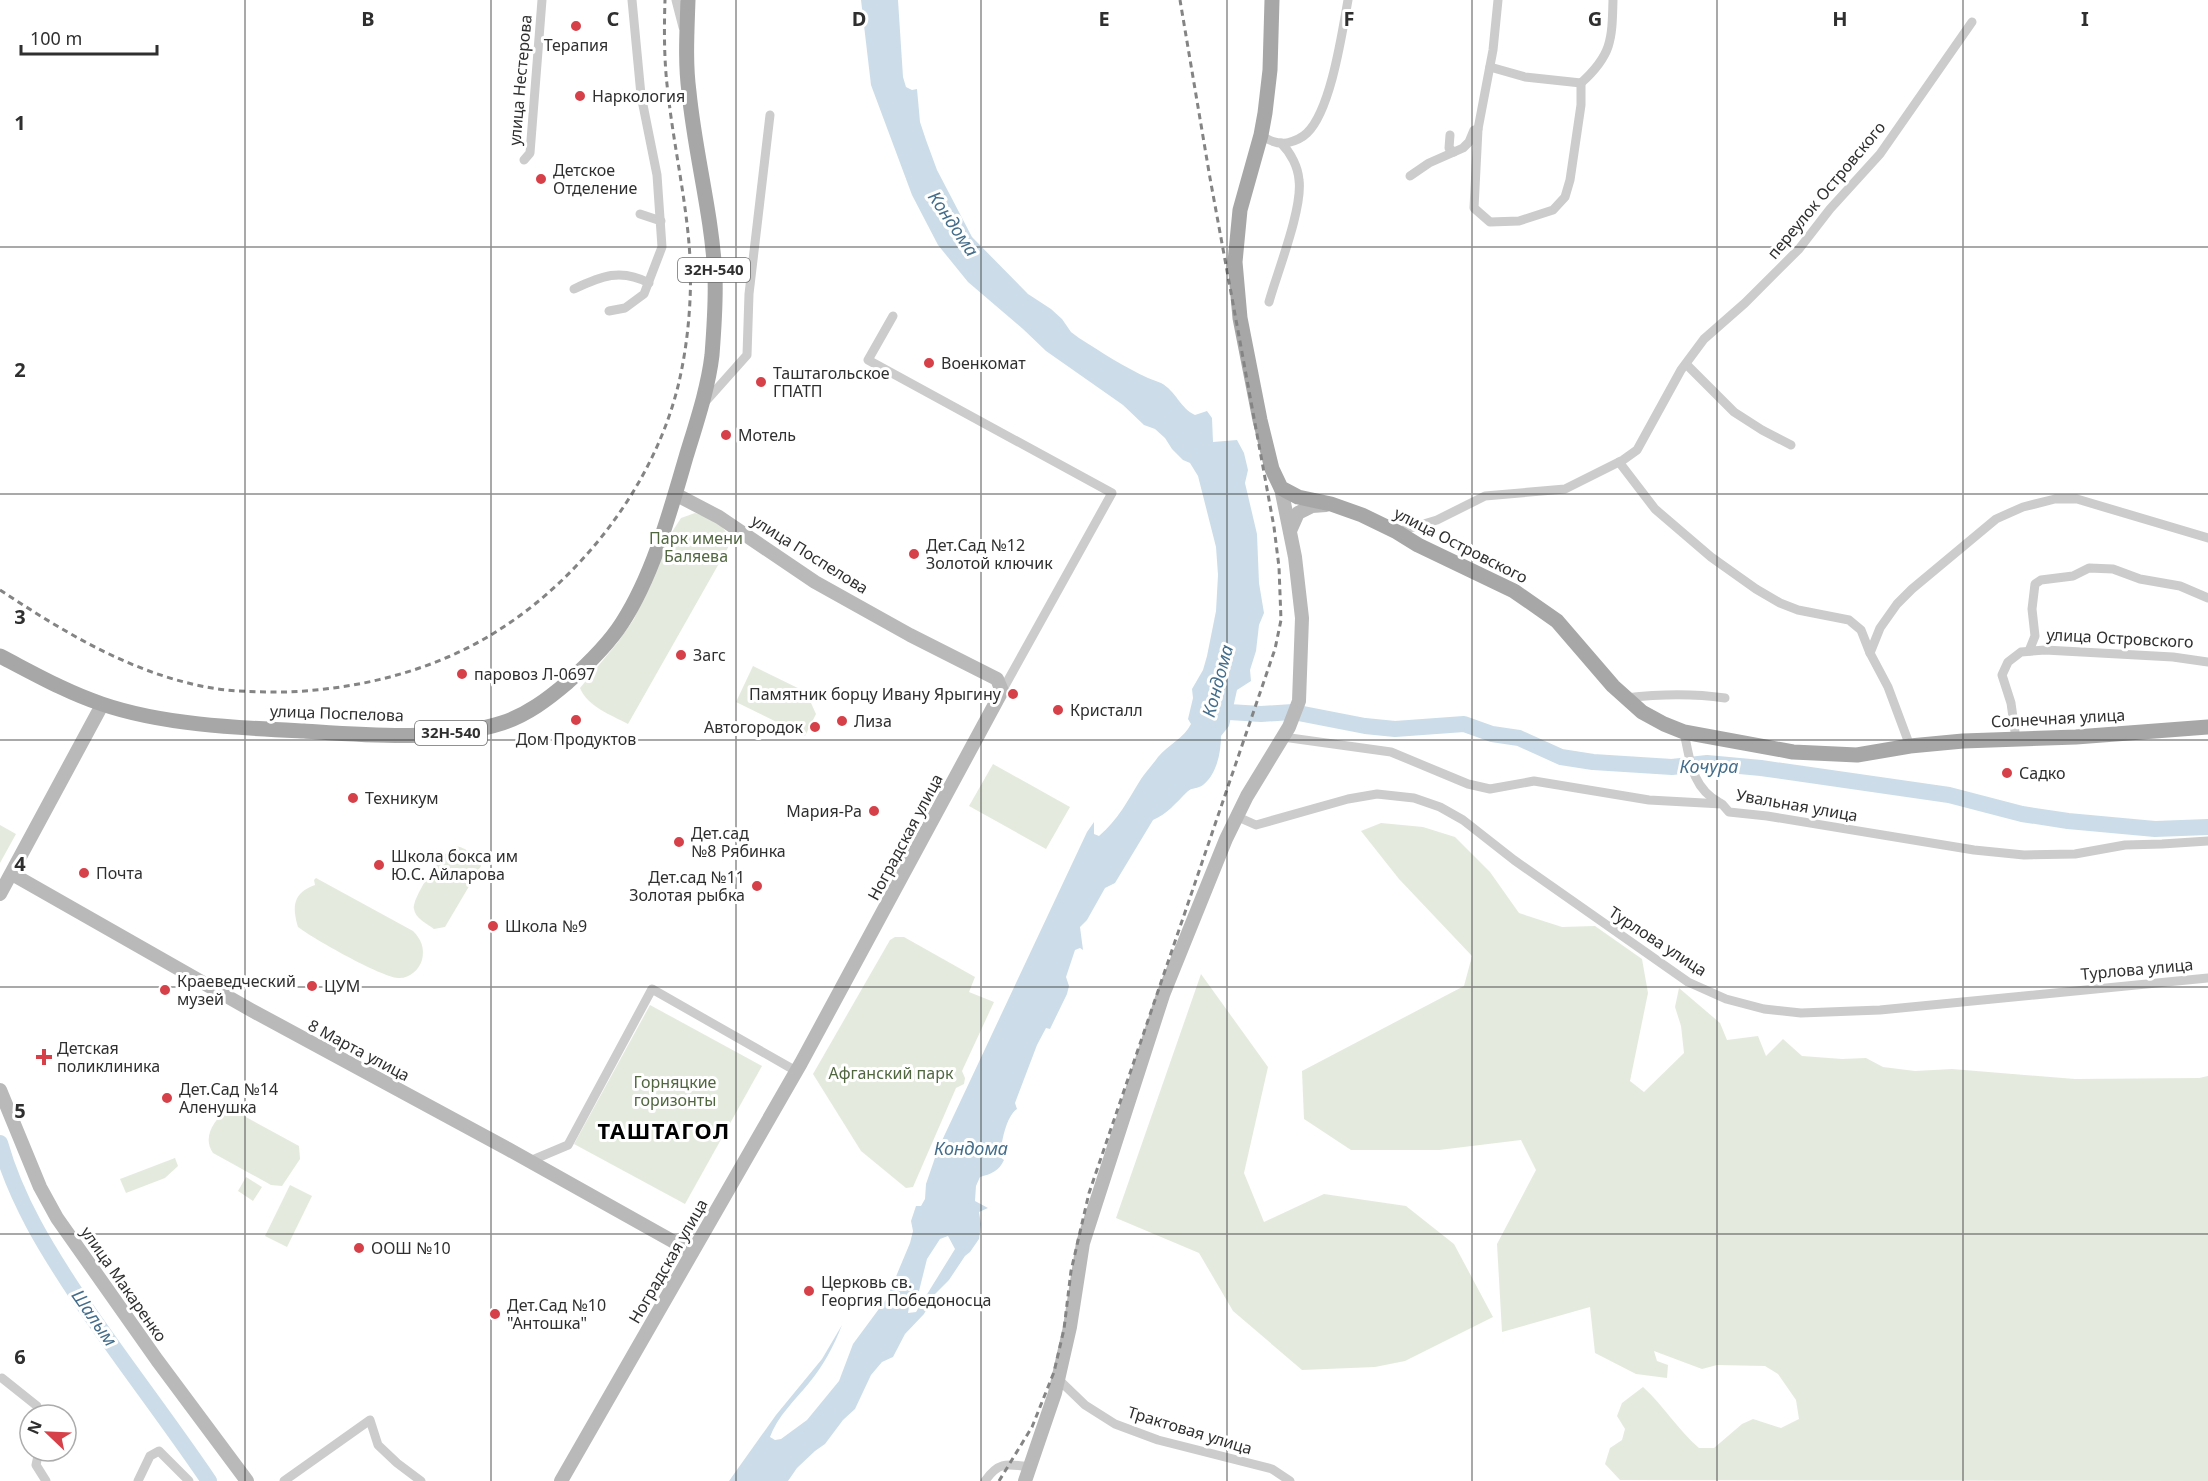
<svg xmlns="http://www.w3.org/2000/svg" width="2208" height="1481" viewBox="0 0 2208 1481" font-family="'Noto Sans',sans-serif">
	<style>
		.green { fill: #e4ebde }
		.water { fill: #ccdde9; fill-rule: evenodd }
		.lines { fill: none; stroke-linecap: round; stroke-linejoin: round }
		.river { stroke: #ccdde9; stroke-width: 16 }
		.street { stroke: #ccc; stroke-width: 9 }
		.secondary { stroke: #b9b9b9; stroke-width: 14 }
		.primary { stroke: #a7a7a7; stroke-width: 15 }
		.rail { stroke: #848484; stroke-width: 3; stroke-dasharray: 6 4.5; stroke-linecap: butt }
		.grid { fill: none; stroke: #2f2f2f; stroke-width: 1.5; stroke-opacity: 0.55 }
		.poi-dot { fill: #d64048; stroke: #fff; stroke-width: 2 }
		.labels { text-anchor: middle; stroke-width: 6; stroke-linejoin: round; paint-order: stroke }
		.shield { fill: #fff; stroke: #6d6d6d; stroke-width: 1.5 }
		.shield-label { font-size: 15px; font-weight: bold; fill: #2f2f2f }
		.poi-label { font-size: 16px; fill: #2f2f2f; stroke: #fff; text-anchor: start }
		.street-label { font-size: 16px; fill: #2f2f2f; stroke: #fff }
		.park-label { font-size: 16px; fill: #516740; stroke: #fff }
		.water-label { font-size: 18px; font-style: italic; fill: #436d8a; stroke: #fff }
		.district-label { font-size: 22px; font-weight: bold; letter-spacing: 1.5px; fill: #000; stroke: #fff }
		.grid-label { font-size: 20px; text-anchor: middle; font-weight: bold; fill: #2f2f2f; stroke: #fff; stroke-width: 6; stroke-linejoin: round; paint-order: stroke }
	</style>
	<rect width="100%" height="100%" fill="#fff"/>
	<g class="green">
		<path d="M695 513C712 519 727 524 730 544L628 724C611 715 587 706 580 688L618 642 634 619 672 532 681 518Z"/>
		<polygon points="753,666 806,692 816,714 805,736 736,702"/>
		<polygon points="993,764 1070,807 1046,849 969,806"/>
		<path d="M1381 823 1423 827 1455 837 1490 872 1519 913 1562 927 1595 926 1642 959 1648 993 1630 1081 1644 1092 1684 1053 1681 1026 1675 1007 1679 988 1720 1023 1727 1040 1758 1036 1766 1056 1783 1039 1802 1056 1842 1059 1866 1058 1883 1067 1915 1071 1952 1069 2075 1079 2199 1078 2208 1076V1481L1620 1480 1605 1464 1610 1448 1622 1440 1625 1429 1617 1416 1622 1403 1643 1387C1664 1406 1678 1430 1699 1448H1714L1742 1424 1753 1419 1781 1428 1799 1419 1796 1400 1778 1374 1765 1366 1717 1365 1702 1369 1654 1351 1657 1361 1668 1365 1667 1378 1636 1374 1595 1353 1590 1307 1502 1332 1497 1244 1536 1170 1521 1140 1439 1150H1351L1304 1119 1302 1071 1464 986 1472 956 1399 879 1361 831Z"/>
		<polygon points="0,825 16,834 0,863"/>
		<path d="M455 846C465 847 478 856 481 866L445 927 434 929C427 924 415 918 414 909 412 897 444 850 455 846Z"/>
		<path d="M316 878 413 931C421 939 425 948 422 960 419 970 409 979 398 978 381 977 312 938 298 927 292 906 293 893 315 885L314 880Z"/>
		<polygon points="895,937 904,937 975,977 969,992 994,1002 962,1071 965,1078 964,1084 956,1088 913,1187 906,1188 861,1151 813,1074 890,940"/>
		<polygon points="1201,974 1268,1067 1244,1173 1264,1222 1324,1194 1406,1206 1454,1244 1493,1317 1405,1361 1375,1367 1302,1370 1233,1311 1199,1253 1116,1218"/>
		<polygon points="650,1005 762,1066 685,1204 574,1144"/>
		<path d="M227 1110H233L299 1146 300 1159 282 1186 271 1185 213 1153C202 1137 214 1120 227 1110Z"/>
		<polygon points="175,1158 178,1166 165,1178 126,1193 120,1179"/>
		<polygon points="246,1177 262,1187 253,1201 238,1191"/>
		<polygon points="290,1185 312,1196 287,1247 265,1236"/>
	</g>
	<path class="water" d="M861 0H898L903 77 906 87 912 90 917 89 920 122 926 140 937 170 972 237 1028 294 1051 309 1062 319 1071 332 1079 338C1101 352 1124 367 1148 378 1152 380 1157 381 1161 383 1176 391 1180 408 1195 415L1207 411 1212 418 1213 442 1237 440 1244 453 1248 470 1245 483 1257 534 1259 583 1264 613 1259 625 1256 651 1250 670 1251 681 1237 690 1229 726 1221 736C1221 752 1217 774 1203 785 1198 789 1192 787 1187 792 1176 803 1167 814 1153 820L1115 883 1105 888 1087 920 1080 927 1083 950 1080 948 1075 950 1066 977 1069 986 1067 994 1050 1029 1046 1028 1037 1045 1015 1103 1017 1109C1006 1116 1001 1144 1000 1157L1004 1160C999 1171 991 1174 980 1177L976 1186 975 1201 988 1208 979 1212 981 1224 979 1239 970 1252 965 1256 949 1280 935 1294 924 1314 905 1334 893 1357 882 1362 871 1375 855 1409 843 1420 825 1444 815 1451 797 1468 788 1481H729L776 1415 822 1359 842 1325C834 1346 823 1366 809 1383 795 1400 777 1417 770 1437L775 1440 781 1439 807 1420 839 1381 853 1344 887 1298 910 1243 913 1231 911 1221 916 1206H921L925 1199 926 1184 938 1149 1087 832 1094 822V834L1099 836C1118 820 1128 800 1141 779 1146 772 1153 764 1158 757 1168 745 1184 738 1191 724L1188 719 1193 698 1192 689 1203 670 1207 656 1216 611 1218 575 1216 547 1198 476 1190 463 1183 460 1172 449 1165 438 1155 429 1144 425 1123 405 1046 351 1023 329 968 282 938 245 912 195 871 85ZM948 1236 955 1249 916 1312 908 1313 910 1302 919 1291 927 1259 940 1239Z"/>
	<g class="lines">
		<g class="river">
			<polyline points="1213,711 1261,714 1293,712 1365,726 1395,729 1464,724 1492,734 1519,738 1561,757 1593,762 1672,767 1707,763 1761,768 1949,795 2022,814 2068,821 2155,829 2208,827"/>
			<path d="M0 1143C16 1200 47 1250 79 1298 121 1360 167 1419 209 1481"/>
		</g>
		<g class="street">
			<polyline points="676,0 683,27"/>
			<polyline points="1498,0 1493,50 1478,129 1474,208 1490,222 1519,221 1553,210 1565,197 1570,180 1581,105 1581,83"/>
			<path d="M1490 67 1525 77 1581 83C1612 55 1612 40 1613 0"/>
			<path d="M1261 135C1269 141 1276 144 1287 143 1295 141 1301 139 1307 133 1331 110 1342 33 1348 0"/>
			<polyline points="1450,135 1449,148 1454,152"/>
			<polyline points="524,160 530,153 542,0"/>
			<polyline points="1410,176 1429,163 1463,148 1469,142 1474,130 1478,129"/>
			<polyline points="640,214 661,221"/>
			<path d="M574 289C601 276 621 268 649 283"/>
			<path d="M1269 302C1277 273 1303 208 1299 180 1298 167 1291 153 1281 143"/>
			<polyline points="609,311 625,308 644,294 662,247 657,175 641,95 632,0"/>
			<polyline points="893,316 868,360 1112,493 1002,691"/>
			<polyline points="1686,364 1734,412 1762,430 1791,445"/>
			<polyline points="706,401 747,355 749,294 770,115"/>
			<polyline points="1619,462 1655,509 1711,557 1756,589 1780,603 1798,610 1849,620 1861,630 1870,653"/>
			<polyline points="1397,532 1437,520 1485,496 1565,489 1623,460 1637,450 1681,370 1704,339 1745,303 1799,249 1830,209 1880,154 1972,22"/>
			<polyline points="2029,651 2035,636 2032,609 2035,584 2041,580 2073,576 2089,568 2113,569 2140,579 2180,586 2208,598"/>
			<path d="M1626 698C1659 694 1691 693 1725 698"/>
			<path d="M1684 732C1690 761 1692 788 1720 803"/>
			<polyline points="1283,737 1391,752 1468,784 1490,789 1534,781 1649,800 1722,804 1729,812 1767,816 1974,850 2024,855 2075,854 2125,845 2162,844 2208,841"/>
			<polyline points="2016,739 2011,703 2002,675 2008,662 2021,652 2045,650 2173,657 2208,662"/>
			<polyline points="1910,746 1888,687 1870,653 1880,628 1897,604 1912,589 1996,519 2023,507 2055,499 2077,499 2208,538"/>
			<polyline points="1238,817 1256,825 1348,799 1377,794 1414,798 1440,807 1463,820 1514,860 1688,982 1726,999 1764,1009 1801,1013 1880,1010 2208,978"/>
			<polyline points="530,1161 568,1145 652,989 796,1071"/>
			<polyline points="2,1378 37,1406 41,1415"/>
			<polyline points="1057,1378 1085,1405 1115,1424 1158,1440 1272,1469 1290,1481"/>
			<polyline points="39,1451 36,1465 46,1481"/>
			<polyline points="138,1481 150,1456 159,1451 189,1481"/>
			<polyline points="284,1481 370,1420 378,1445 397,1463 421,1481"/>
			<path d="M985 1481C999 1461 1007 1464 1030 1467"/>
		</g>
		<g class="secondary">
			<polyline points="1290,531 1298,513 1312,506 1326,505"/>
			<polyline points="12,874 251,1010 508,1149 692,1252"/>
			<polyline points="0,894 102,705"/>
			<polyline points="0,1090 40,1187 57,1218 157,1360 247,1481"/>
			<polyline points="561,1481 801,1063 1002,691 997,679 910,635 815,582 719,517 675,494"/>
			<polyline points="1025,1481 1055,1393 1070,1327 1083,1243 1163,995 1226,839 1247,796 1289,727 1299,701 1302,618 1295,557 1281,488"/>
		</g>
		<g class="primary">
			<polyline points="1272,0 1270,70 1265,113 1261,135 1240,210 1235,262 1240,318 1260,420 1272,469 1281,488 1298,497 1331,504 1362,515 1397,532 1418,545 1514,591 1557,621 1613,686 1642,712 1664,724 1684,732 1793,752 1857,755 1910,746 1963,741 2076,737 2208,727"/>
			<path d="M0 656C33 673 66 692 102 704 163 725 240 728 304 731 364 735 444 742 502 723 527 715 548 699 568 682 587 665 608 645 622 623 653 575 670 512 686 457 696 424 708 389 712 355 714 329 716 302 715 276 712 214 695 154 689 92 685 62 687 31 688 0"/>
		</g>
		<g class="rail">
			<path d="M0 590C64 632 129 672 206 687 232 692 259 692 286 692 341 690 397 679 448 657 558 610 652 498 679 382 688 343 692 298 690 258 687 203 674 148 668 93 664 62 664 31 665 0"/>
			<polyline points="999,1481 1032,1427 1054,1372 1064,1329 1071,1271 1089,1193 1275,649 1281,620 1279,567 1274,527 1210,178 1180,0"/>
		</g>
	</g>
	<path class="grid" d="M245 0V1481M491 0V1481M736 0V1481M981 0V1481M1227 0V1481M1472 0V1481M1717 0V1481M1963 0V1481M0 247H2208M0 494H2208M0 740H2208M0 987H2208M0 1234H2208"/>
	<g class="poi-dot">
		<circle cx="576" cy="26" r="6"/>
		<circle cx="580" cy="96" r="6"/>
		<circle cx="541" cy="179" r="6"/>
		<circle cx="929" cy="363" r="6"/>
		<circle cx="761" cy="382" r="6"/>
		<circle cx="726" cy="435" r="6"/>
		<circle cx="914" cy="554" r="6"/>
		<circle cx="681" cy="655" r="6"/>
		<circle cx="462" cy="674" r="6"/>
		<circle cx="1013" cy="694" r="6"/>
		<circle cx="1058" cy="710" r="6"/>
		<circle cx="576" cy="720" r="6"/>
		<circle cx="842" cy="721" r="6"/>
		<circle cx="815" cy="727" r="6"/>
		<circle cx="2007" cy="773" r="6"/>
		<circle cx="353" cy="798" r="6"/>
		<circle cx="874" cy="811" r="6"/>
		<circle cx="679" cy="842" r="6"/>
		<circle cx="379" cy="865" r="6"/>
		<circle cx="84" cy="873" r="6"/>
		<circle cx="757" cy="886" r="6"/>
		<circle cx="493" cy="926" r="6"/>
		<circle cx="312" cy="986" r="6"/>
		<circle cx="165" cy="990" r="6"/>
		<path d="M41 1048h6v6h6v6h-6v6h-6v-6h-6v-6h6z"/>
		<circle cx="167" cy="1098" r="6"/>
		<circle cx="359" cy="1248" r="6"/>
		<circle cx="809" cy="1291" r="6"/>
		<circle cx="495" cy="1314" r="6"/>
	</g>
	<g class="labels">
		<g class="shield">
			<rect x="678" y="258" width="72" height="24" rx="4.5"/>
			<rect x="415" y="721" width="72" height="24" rx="4.5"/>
		</g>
		<g class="shield-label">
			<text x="714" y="275">32Н-540</text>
			<text x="451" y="738">32Н-540</text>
		</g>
		<g class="poi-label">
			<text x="576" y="51" text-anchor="middle">Терапия</text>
			<text x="592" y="102">Наркология</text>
			<text x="553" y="176">Детское<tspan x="553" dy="18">Отделение</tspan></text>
			<text x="941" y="369">Военкомат</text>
			<text x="773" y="379">Таштагольское<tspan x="773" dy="18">ГПАТП</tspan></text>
			<text x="738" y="441">Мотель</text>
			<text x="926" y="551">Дет.Сад №12<tspan x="926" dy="18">Золотой ключик</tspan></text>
			<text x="693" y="661">Загс</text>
			<text x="474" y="680">паровоз Л-0697</text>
			<text x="1001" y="700" text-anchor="end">Памятник борцу Ивану Ярыгину</text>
			<text x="1070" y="716">Кристалл</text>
			<text x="854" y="727">Лиза</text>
			<text x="803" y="733" text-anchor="end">Автогородок</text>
			<text x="576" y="745" text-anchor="middle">Дом Продуктов</text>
			<text x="2019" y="779">Садко</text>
			<text x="365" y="804">Техникум</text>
			<text x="862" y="817" text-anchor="end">Мария-Ра</text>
			<text x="691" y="839">Дет.сад<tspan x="691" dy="18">№8 Рябинка</tspan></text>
			<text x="391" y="862">Школа бокса им<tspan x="391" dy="18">Ю.С. Айларова</tspan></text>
			<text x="96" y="879">Почта</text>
			<text x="745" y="883" text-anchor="end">Дет.сад №11<tspan x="745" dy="18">Золотая рыбка</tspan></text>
			<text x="505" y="932">Школа №9</text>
			<text x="177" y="987">Краеведческий<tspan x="177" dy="18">музей</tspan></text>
			<text x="324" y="992">ЦУМ</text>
			<text x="57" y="1054">Детская<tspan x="57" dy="18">поликлиника</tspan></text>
			<text x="179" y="1095">Дет.Сад №14<tspan x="179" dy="18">Аленушка</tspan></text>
			<text x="371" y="1254">ООШ №10</text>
			<text x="821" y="1288">Церковь св.<tspan x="821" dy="18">Георгия Победоносца</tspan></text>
			<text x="507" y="1311">Дет.Сад №10<tspan x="507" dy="18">"Антошка"</tspan></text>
		</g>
		<g class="street-label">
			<text transform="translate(520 80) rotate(-85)" y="6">улица Нестерова</text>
			<text transform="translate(1826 190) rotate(-50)" y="6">переулок Островского</text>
			<text transform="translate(1461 545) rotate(27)" y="6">улица Островского</text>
			<text transform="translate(810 554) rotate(32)" y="6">улица Поспелова</text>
			<text transform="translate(2120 638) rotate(3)" y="6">улица Островского</text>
			<text transform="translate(337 713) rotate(2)" y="6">улица Поспелова</text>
			<text transform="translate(2058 718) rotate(-3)" y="6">Солнечная улица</text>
			<text transform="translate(1797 805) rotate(10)" y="6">Увальная улица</text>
			<text transform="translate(905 837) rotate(-62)" y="6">Ноградская улица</text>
			<text transform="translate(1658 941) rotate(33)" y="6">Турлова улица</text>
			<text transform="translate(2137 969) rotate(-5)" y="6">Турлова улица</text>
			<text transform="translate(359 1050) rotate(28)" y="6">8 Марта улица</text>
			<text transform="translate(668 1261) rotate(-60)" y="6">Ноградская улица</text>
			<text transform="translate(124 1284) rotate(55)" y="6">улица Макаренко</text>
			<text transform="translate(1190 1430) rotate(17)" y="6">Трактовая улица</text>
		</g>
		<g class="park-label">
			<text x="696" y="544">Парк имени<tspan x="696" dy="18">Баляева</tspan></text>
			<text x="891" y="1079">Афганский парк</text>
			<text x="675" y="1088">Горняцкие<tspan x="675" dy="18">горизонты</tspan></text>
		</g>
		<g class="water-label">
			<text transform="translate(953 224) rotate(56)" y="6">Кондома</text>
			<text transform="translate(1218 681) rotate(-75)" y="6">Кондома</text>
			<text x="1709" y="773">Кочура</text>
			<text x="971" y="1155">Кондома</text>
			<text transform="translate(94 1318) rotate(55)" y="6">Шалым</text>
		</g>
		<g class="district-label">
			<text x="664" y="1139">ТАШТАГОЛ</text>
		</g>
	</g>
	<g class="grid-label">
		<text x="368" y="26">B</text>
		<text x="613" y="26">C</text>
		<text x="859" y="26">D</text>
		<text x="1104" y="26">E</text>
		<text x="1349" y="26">F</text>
		<text x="1595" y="26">G</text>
		<text x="1840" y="26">H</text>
		<text x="2085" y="26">I</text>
		<text x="20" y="130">1</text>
		<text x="20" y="377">2</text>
		<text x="20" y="624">3</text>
		<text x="20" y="871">4</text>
		<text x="20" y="1118">5</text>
		<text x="20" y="1364">6</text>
	</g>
	<g transform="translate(48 1433) rotate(293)"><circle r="28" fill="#ffffff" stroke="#acacac" stroke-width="1.5"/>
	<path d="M0-4.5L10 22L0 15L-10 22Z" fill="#d64048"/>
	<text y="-9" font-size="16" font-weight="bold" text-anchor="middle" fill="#2f2f2f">N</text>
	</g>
	<path d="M21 45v9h136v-9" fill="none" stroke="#2f2f2f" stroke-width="3"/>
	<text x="30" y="45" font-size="18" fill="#2f2f2f" stroke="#ffffff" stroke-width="4.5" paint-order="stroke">100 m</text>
</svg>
